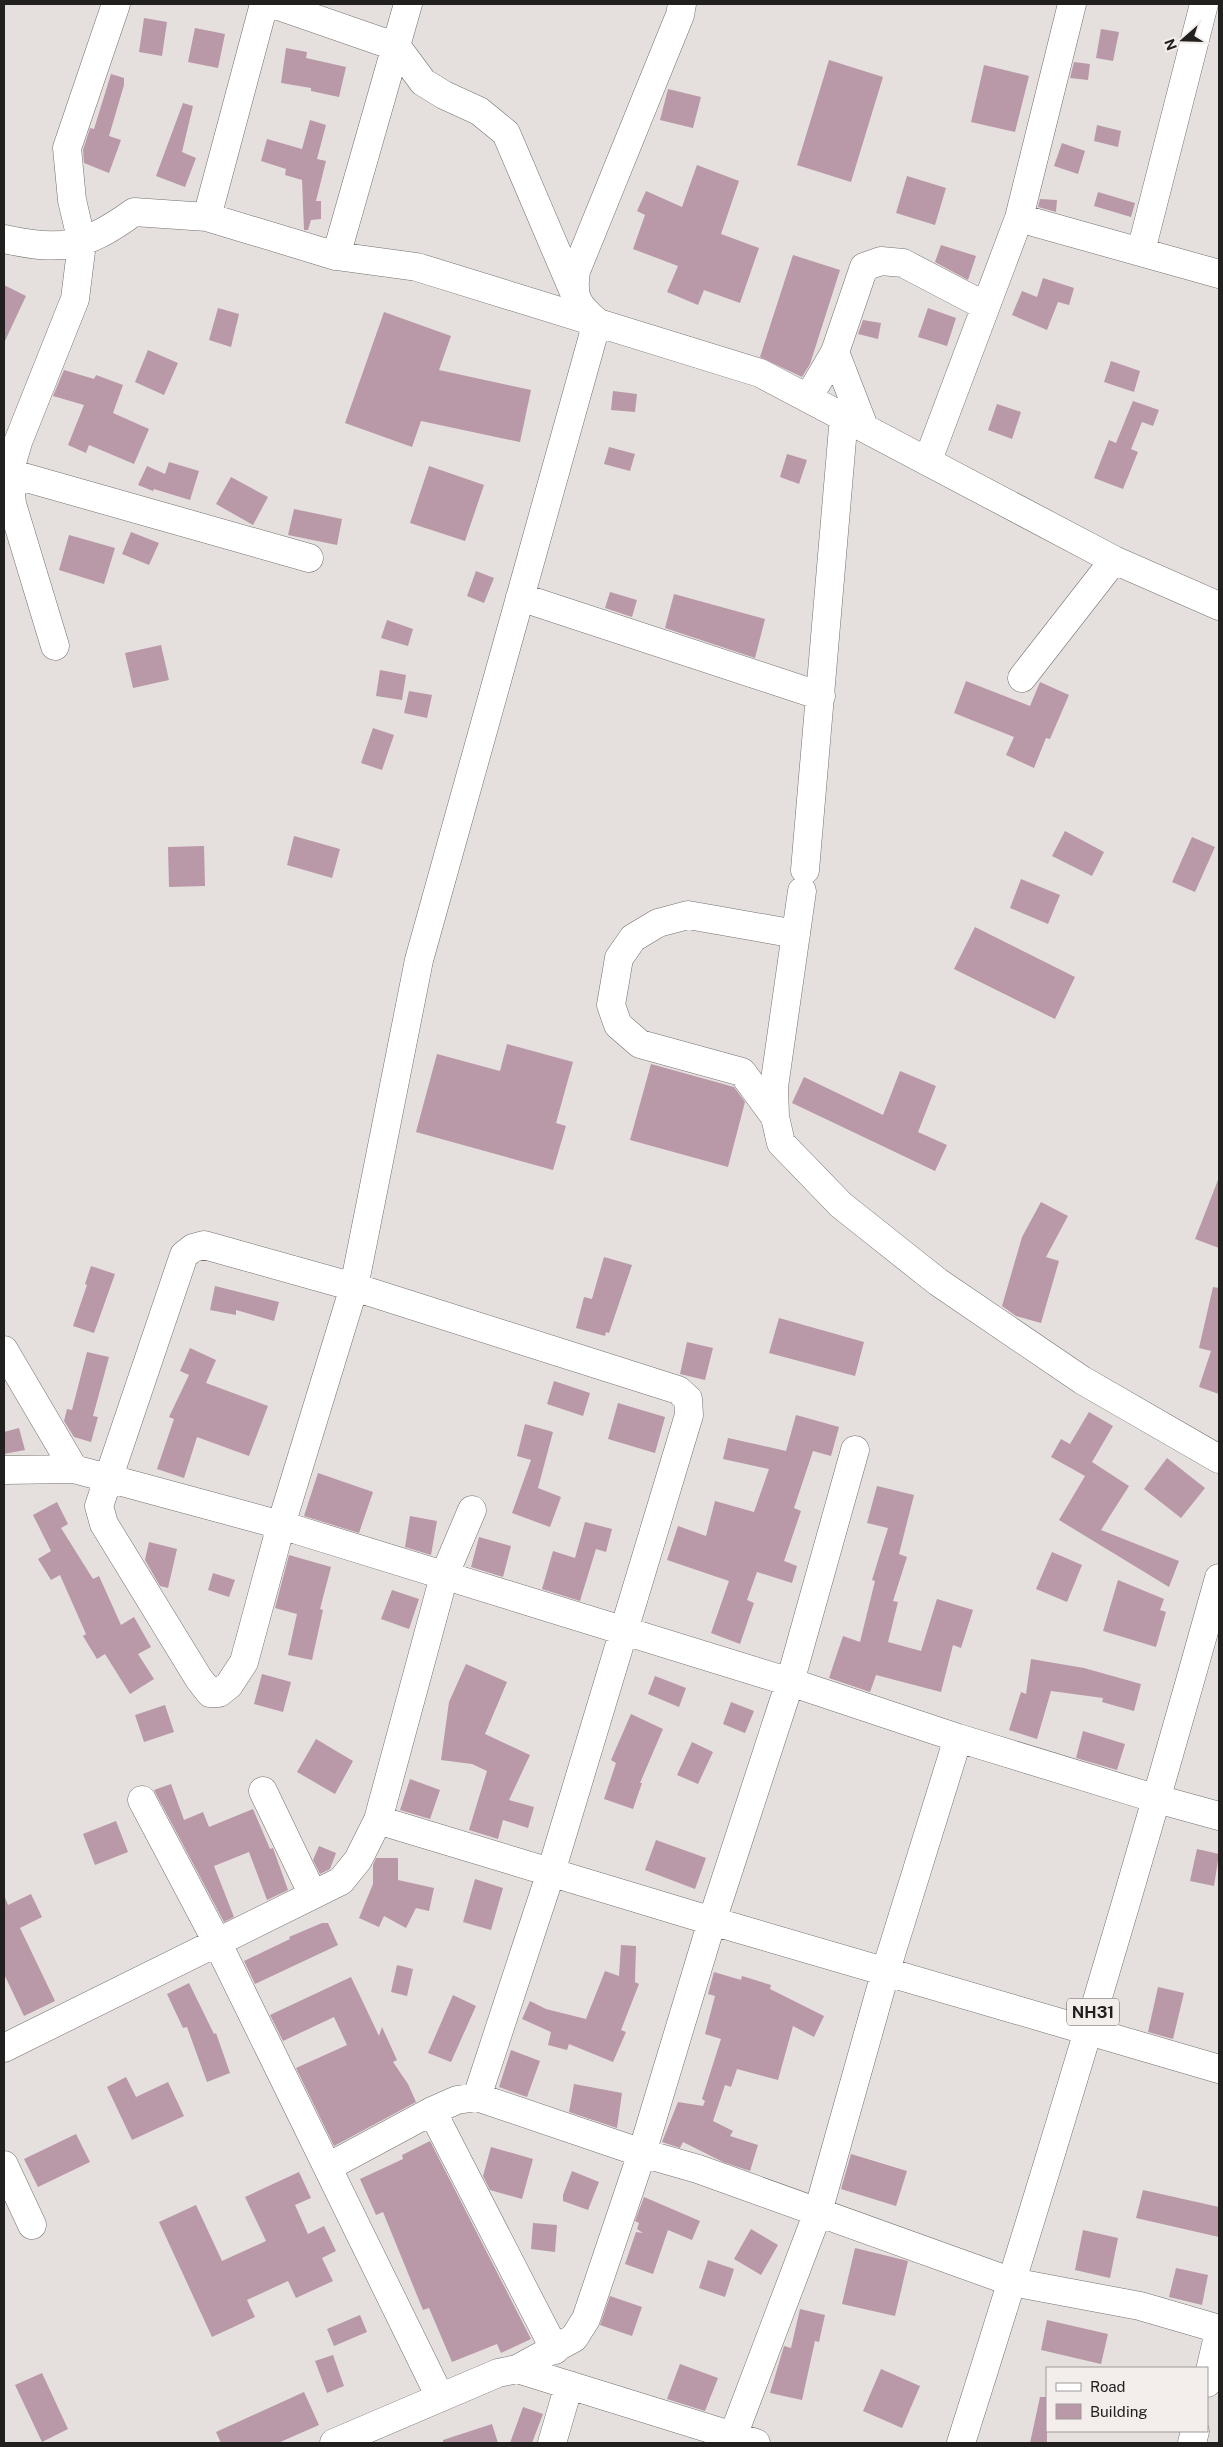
<svg xmlns="http://www.w3.org/2000/svg" width="1223" height="2447" font-family="'Public Sans',sans-serif">
<rect width="100%" height="100%" fill="#e5e0de"/>
<path fill="#b998a7" d="M144,18L167,22L162,56L139,52Z
M195,28L225,34L218,68L188,62Z
M1101,29L1119,32L1113,61L1096,58Z
M286,48L307,52L306,58L346,67L339,97L311,91V88L281,83Z
M829,60L883,77L851,182L797,165Z
M1074,62L1090,64L1088,80L1070,78Z
M984,65L1029,76L1015,132L971,122Z
M111,74L124,78V85L109,136L121,140L109,173L84,163L83,150L90,128L94,129Z
M668,89L701,97L693,128L660,120Z
M183,103L193,106L182,152L196,158L185,187L156,176Z
M310,120L326,125L317,159L326,161L316,201H321V219L311,220L308,230H304L302,180L285,175L286,169L261,161L267,139L302,149Z
M1097,125L1121,131L1118,147L1094,141Z
M1062,143L1085,151L1078,174L1054,166Z
M697,165L739,181L721,234L759,248L740,303L704,290L698,305L667,292L678,266L633,249L645,215L637,211L646,191L682,207Z
M907,176L946,188L935,225L896,213Z
M1098,192L1135,203L1131,217L1094,206Z
M1040,199L1057,200L1056,212L1038,207Z
M941,245L976,256L968,280L935,262Z
M793,255L840,270L810,364L802,377L760,357Z
M1043,278L1074,288L1069,305L1058,302L1047,330L1012,315L1022,291L1037,297Z
M4,285L26,296L4,343Z
M218,308L239,314L231,347L209,340Z
M928,308L956,318L947,346L918,337Z
M384,312L451,336L439,370L531,390L520,442L421,421L412,447L345,423Z
M863,320L881,323L878,339L858,334Z
M148,350L178,363L164,395L135,382Z
M1111,361L1140,371L1134,392L1104,382Z
M64,370L94,379L96,375L123,385L113,413L149,429L134,464L89,445L86,453L68,445L84,405L53,396Z
M613,391L637,394L635,412L611,410Z
M1133,401L1159,410L1153,426L1142,422L1131,449L1138,452L1123,489L1094,478L1109,440L1116,443Z
M997,404L1021,412L1012,439L988,430Z
M609,447L635,454L630,471L604,464Z
M787,454L807,460L799,484L780,477Z
M169,462L199,471L190,500L154,489L153,491L138,485L147,466L165,474Z
M429,466L484,485L465,541L410,523Z
M231,477L268,497L253,525L216,504Z
M294,509L342,519L337,545L288,535Z
M131,532L159,543L149,565L122,554Z
M69,535L115,548L104,584L59,570Z
M476,571L494,578L484,603L467,596Z
M610,592L637,600L632,617L605,608Z
M674,594L765,619L755,658L665,628Z
M387,620L413,629L408,646L381,638Z
M161,645L169,680L133,688L125,653Z
M380,670L406,675L402,700L376,696Z
M966,681L1030,706L1040,682L1069,695L1050,739L1046,738L1034,768L1006,755L1014,737L954,713Z
M409,691L432,695L427,718L404,713Z
M373,728L394,735L382,770L361,763Z
M1065,831L1104,852L1092,876L1052,856Z
M294,836L340,849L332,878L287,865Z
M1192,837L1215,847L1195,892L1172,882Z
M204,846L205,886L169,887L168,847Z
M1021,879L1060,895L1048,924L1010,908Z
M975,927L1075,977L1055,1019L954,969Z
M507,1044L573,1062L556,1123L566,1126L553,1170L416,1132L437,1054L500,1071Z
M651,1064L734,1087L745,1102L728,1167L630,1140Z
M900,1071L936,1086L918,1132L947,1145L935,1171L792,1103L804,1077L883,1115Z
M1218,1180H1219V1248L1195,1239Z
M1041,1202L1068,1216L1046,1257L1059,1261L1041,1323L1016,1316L1002,1306L1022,1237Z
M604,1257L632,1265L609,1333L606,1332L605,1336L576,1328L584,1297L592,1299Z
M91,1266L115,1274L94,1333L73,1326L87,1285L85,1284Z
M215,1286L279,1302L274,1321L236,1310V1315L210,1310Z
M1213,1287L1219,1288V1394L1199,1387L1211,1351L1199,1348Z
M779,1318L864,1342L855,1376L769,1353Z
M687,1342L713,1348L705,1380L680,1374Z
M190,1348L216,1360L206,1383L268,1406L249,1456L197,1437L184,1478L157,1469L174,1419L169,1417L189,1375L180,1371Z
M87,1352L109,1357L93,1416L98,1417L91,1442L74,1437L64,1421L67,1409L72,1410Z
M554,1381L590,1393L583,1416L547,1404Z
M618,1403L665,1417L655,1453L608,1439Z
M1089,1412L1113,1426L1092,1462L1129,1486L1101,1530L1179,1561L1169,1587L1059,1520L1085,1476L1051,1457L1061,1439L1070,1444Z
M796,1415L839,1427L831,1456L813,1451L794,1508L801,1511L784,1561L797,1566L792,1583L757,1572L747,1600L754,1603L740,1644L711,1633L729,1581L667,1560L678,1526L706,1536L715,1501L754,1512L769,1469L723,1459L728,1438L786,1451Z
M525,1424L553,1432L538,1488L561,1497L550,1527L512,1513L531,1460L517,1456Z
M19,1428L25,1450L4,1454V1432Z
M1167,1458L1205,1488L1181,1518L1144,1489Z
M318,1473L373,1492L359,1533L304,1516Z
M877,1486L914,1495L899,1554L907,1557L893,1601L898,1602L888,1642L921,1651L937,1599L973,1610L961,1648L953,1645L941,1692L876,1675L870,1692L829,1678L843,1636L860,1642L875,1581L872,1580L888,1528L867,1523Z
M57,1502L68,1524L61,1528L93,1579L99,1576L121,1625L134,1617L151,1647L138,1654L154,1679L130,1694L105,1654L97,1659L83,1636L86,1634L60,1575L51,1580L38,1559L51,1551L33,1515Z
M410,1516L437,1521L431,1555L405,1547Z
M585,1522L612,1529L606,1552L596,1549L580,1601L542,1589L553,1551L575,1558Z
M479,1537L511,1546L503,1577L471,1567Z
M149,1542L177,1549L168,1588L160,1586L145,1560Z
M1052,1552L1082,1565L1067,1602L1036,1589Z
M289,1555L331,1567L320,1609L323,1610L312,1660L288,1655L297,1614L275,1608Z
M213,1573L235,1580L229,1597L208,1590Z
M1118,1580L1164,1599L1160,1610L1166,1612L1156,1647L1103,1631Z
M392,1590L419,1599L409,1629L381,1619Z
M1031,1659L1084,1668L1141,1684L1134,1711L1102,1702L1103,1698L1051,1691L1037,1739L1009,1730L1021,1692L1026,1694Z
M466,1664L507,1682L485,1734L530,1755L509,1800L534,1807L528,1828L503,1820L498,1839L469,1830L487,1771L472,1764L441,1760L449,1702Z
M262,1674L291,1682L283,1712L254,1704Z
M655,1676L686,1688L679,1707L648,1694Z
M731,1702L754,1711L745,1733L723,1724Z
M165,1705L174,1732L144,1742L135,1715Z
M631,1714L663,1729L640,1783H642L633,1809L604,1799L616,1763L611,1760Z
M1083,1731L1125,1744L1117,1770L1076,1758Z
M316,1739L353,1761L335,1794L297,1772Z
M692,1742L713,1752L698,1784L677,1775Z
M410,1779L440,1790L430,1819L400,1810Z
M171,1784L184,1820L203,1812L209,1827L253,1809L270,1849L273,1848L288,1890L267,1900L249,1852L214,1866L234,1917L224,1922L154,1790Z
M116,1821L128,1852L95,1865L83,1834Z
M656,1840L706,1858L695,1889L645,1870Z
M319,1846L336,1853L330,1869L320,1874L313,1860Z
M1197,1849L1219,1854L1214,1886L1190,1881Z
M376,1858H398V1880L434,1888L429,1911L416,1908L406,1928L384,1916L379,1927L359,1918L373,1884V1865Z
M475,1879L503,1888L491,1930L463,1922Z
M31,1894L42,1917L20,1928L55,2001L24,2016L4,1974V1895L8,1905Z
M322,1923H328L338,1945L255,1984L244,1961L290,1939L289,1937Z
M621,1945L636,1946L635,1982L639,1984L621,2030L626,2032L613,2062L569,2044L567,2050L548,2045L551,2032L522,2019L530,2001L546,2009L586,2019L605,1971L619,1976Z
M397,1965L413,1969L407,1996L391,1992Z
M714,1972L741,1980L742,1976L771,1985L770,1989L824,2016L814,2037L793,2026L778,2080L737,2069L731,2087L725,2085L713,2121L733,2131L730,2136L758,2145L750,2171L723,2162L683,2142L680,2148L662,2142L678,2102L703,2106L705,2101L702,2099L721,2039L705,2034L715,1996L708,1994Z
M351,1977L379,2036L382,2027L397,2060L393,2062L408,2084L416,2102L334,2146L296,2068L347,2045L334,2017L283,2041L270,2015Z
M189,1983L214,2034L216,2033L230,2073L207,2082L187,2027L183,2028L167,1994Z
M1158,1987L1184,1993L1173,2039L1148,2032Z
M453,1995L476,2006L451,2062L428,2053Z
M511,2050L540,2061L527,2097L499,2087Z
M126,2077L136,2097L168,2082L184,2116L132,2140L107,2087Z
M574,2084L622,2093L617,2128L569,2112Z
M76,2134L90,2162L38,2187L24,2159Z
M430,2141L531,2339L501,2353L497,2344L452,2362L429,2308L423,2310L383,2212L376,2215L360,2179L403,2159L402,2155Z
M491,2147L533,2159L522,2199L490,2190L483,2176Z
M851,2154L907,2171L896,2206L841,2189Z
M572,2171L599,2182L588,2210L563,2201V2195Z
M299,2172L311,2198L295,2205L308,2234L324,2226L336,2251L322,2258L333,2281L296,2298L288,2281L247,2300L255,2317L212,2337L159,2222L196,2205L222,2261L266,2241L245,2197Z
M1143,2190L1219,2207V2237L1136,2218Z
M644,2197L700,2221L692,2240L668,2230L653,2274L625,2264L636,2232L643,2233L637,2229L639,2223L635,2221Z
M533,2223L557,2225L555,2252L531,2249Z
M751,2229L778,2245L761,2275L734,2259Z
M1083,2230L1118,2238L1110,2278L1075,2270Z
M855,2248L908,2261L895,2316L842,2304Z
M708,2260L734,2269L725,2297L699,2288Z
M1176,2268L1208,2275L1202,2305L1169,2297Z
M610,2296L642,2307L632,2336L600,2325Z
M800,2309L825,2315L819,2342L815,2341L802,2400L770,2393L784,2346L791,2348Z
M360,2315L367,2332L334,2346L327,2329Z
M1047,2320L1108,2334L1101,2364L1041,2350Z
M333,2355L344,2386L327,2393L315,2361Z
M680,2364L718,2378L705,2411L667,2399Z
M881,2369L920,2386L902,2428L863,2411Z
M42,2373L68,2429L42,2442L15,2385Z
M304,2392L319,2425L278,2443H221L216,2432Z
M1040,2397H1047V2443H1030Z
M523,2407L543,2414L532,2443H510Z
M492,2424L498,2443H443V2440Z"/>
<g fill="none" stroke-linecap="round" stroke-linejoin="round">
<g stroke="#74706e" stroke-width="29">
<path id="minor" d="M273,4L397,47L423,82L444,95L479,111L506,133L573,290
M682,4L680,15L576,271C572,298 577,305 597,322L419,960L354,1287L281,1525L244,1662L229,1685L219,1693H210L199,1679L104,1524L99,1506L184,1255L193,1248L204,1245L354,1287L678,1390L688,1399L689,1415L551,1872L477,2097L642,2153L698,2169L1012,2282L1140,2306L1219,2329
M207,217L264,4
M1019,218L1219,274
M4,239C62,252 86,247 134,212L207,217L336,256L417,267L760,373L1114,560L1219,606
M1141,251L1204,4
M336,256L408,4
M835,352L864,427
M808,398L835,352L864,267L881,261L903,263L985,306
M928,460L1019,218L1072,4
M9,473L309,558
M520,597L821,696
M55,646L12,504L9,473L18,442L75,299L82,243L72,200L67,148L116,4
M1022,678L1114,560
M805,870L844,416
M802,891L774,1087L775,1117L781,1143L841,1205L938,1282L1082,1380L1219,1459
M775,1117L742,1072L640,1044L618,1025L611,1005L619,958L633,938L658,923L688,915L796,934
M4,1350L74,1469
M4,1470L74,1469L281,1525L790,1682L958,1738L1157,1799L1219,1816
M263,1791L313,1895
M142,1800L217,1942L440,2397
M378,1820L712,1921L1219,2069
M4,2048L341,1881L358,1860L378,1820L444,1576L472,1510
M432,2111L555,2350
M4,2165L32,2225
M328,2167L432,2111L457,2100L477,2097
M517,2369L574,2338L586,2319L642,2153L712,1921L790,1682L855,1450
M1207,2383L1219,2332
M733,2436L818,2212L886,1970L958,1738
M334,2443L498,2373L517,2369L756,2443
M552,2443L569,2385
M1192,2443L1195,2431"/>
</g>
<g stroke="#74706e" stroke-width="29">
<path id="highway" d="M961,2443C1052,2156 1138,1868 1219,1578"/>
</g>
<use href="#minor" stroke="#fff" stroke-width="28"/>
<use href="#highway" stroke="#fff" stroke-width="28"/>
</g>
<g text-anchor="middle" dominant-baseline="central" stroke-width="4.5" stroke-linejoin="round" paint-order="stroke">
<rect fill="#f3edeb" stroke="#615e5c" stroke-width="1" x="1067" y="1998.5" width="52" height="27" rx="4"/>
<g font-size="16" font-weight="bold" fill="#22201f">
<text x="1093" y="2012">NH31</text>
</g>
</g>
<rect width="1223" height="2447" fill="none" stroke="#22201f" stroke-width="10"/>
<rect x="1046" y="2367" width="162" height="65" fill="#f3edeb" stroke="#9f9b99"/>
<rect x="1056" y="2383" width="25" height="8" fill="#ffffff" stroke="#9f9b99"/>
<text x="1090" y="2392" font-size="15" fill="#22201f">Road</text>
<rect x="1056" y="2404" width="25" height="15" fill="#b998a7" stroke="#9f9b99"/>
<text x="1090" y="2417" font-size="15" fill="#22201f">Building</text>
<g transform="translate(1183 40) rotate(250)" stroke="#f3edeb" stroke-width="4" paint-order="stroke">
<path d="M0-4L9 19L0 12L-9 19Z" fill="#22201f"/>
<text y="-8" font-size="14" font-weight="bold" text-anchor="middle" fill="#22201f">N</text>
</g>
</svg>
